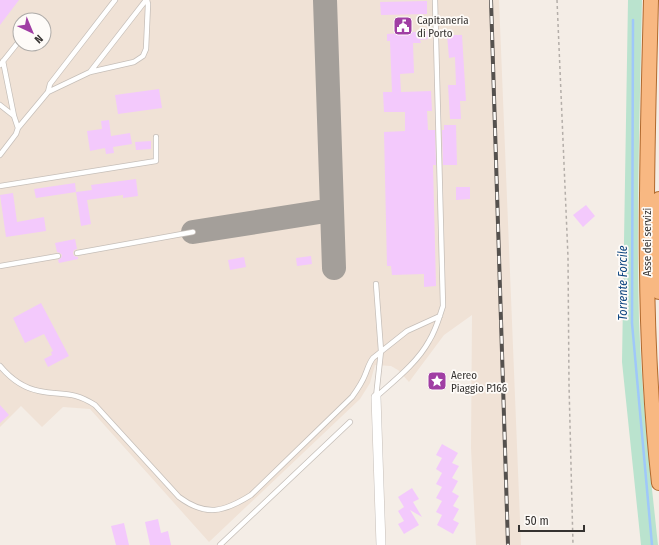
<svg xmlns="http://www.w3.org/2000/svg" width="659" height="545" font-family="'Fira Sans Condensed',sans-serif">
<rect width="100%" height="100%" fill="#f4ede6"/>
<path fill="#f0e2d6" fill-rule="evenodd" d="M0,0H499L521,545H476L471,448L472,315L444,335L409,382L398,370L391,366L375,365L370,383L360,399L209,542L90,409L63,407L42,427L21,406L0,427ZM20,20H44V44H20Z"/>
<path fill="#bae3ce" d="M628,0H642C640,107 636,214 639,321C642,396 650,471 658,545H641L622,362Z"/>
<g fill="none" stroke-linecap="round" stroke-linejoin="round">
<path stroke="#9fc8fa" stroke-width="2.5" d="M633,20L632,323L652,545"/>
<path stroke="#a49f9a" stroke-width="24" d="M325,0L334,268
M193,232L332,210"/>
</g>
<path fill="#f3c9fc" d="M0,0H19L0,25Z
M427,1V14L381,15L380,2Z
M428,31V39L420,40L421,43H413L414,73L400,74L401,92L431,91L432,111H427L428,130H435L436,165H433L436,286L424,287V274L392,275L391,266H387L384,132L405,131V112H384L383,92H392L390,41H387V34Z
M447,35H462L466,101H460L461,119H450L448,85H456L455,57L449,58Z
M159,89L162,108L118,114L115,95Z
M109,120L111,136L130,133L132,144L113,147L114,153L106,154L105,148L90,151L87,131L102,129L101,121Z
M444,125H456L457,165H443L442,130H444Z
M151,141V149L136,150L135,142Z
M136,179L138,196L123,198V195L87,200L91,224L81,226L76,192L92,190L91,185Z
M75,183L76,192L36,198L34,189Z
M456,187H470V199L456,200Z
M13,193L17,222L44,217L46,231L6,237L0,195Z
M586,205L595,216L583,227L573,215Z
M75,239L77,249L74,250L73,253L74,256L78,257V259L59,263L58,260L61,258L62,255L60,253L57,252L55,243Z
M311,256L312,264L297,266L296,258Z
M244,257L246,267L230,270L228,260Z
M41,303L69,356L48,367L44,359L52,355L51,352L53,351L44,334L25,343L13,318Z
M0,405L9,415L0,423Z
M442,444L458,453L452,463L459,466L452,478L458,481L452,492L459,496L453,506L459,509L453,520L459,523L453,534L437,525L442,515L436,512L442,501L436,498L442,487L436,484L442,473L436,469L442,458L436,455Z
M412,488L419,499L413,502L422,517L410,510L419,525L404,534L398,524L404,521L398,511L404,507L398,497Z
M158,519L161,533L168,531L171,545H150L145,522Z
M124,523L129,545H116L111,526Z"/>
<g fill="none" stroke-linecap="round" stroke-linejoin="round">
<g stroke="#c6bfb9" stroke-width="6">
<path id="lane" d="M0,65L20,40
M90,72L146,0
M48,92L90,72L134,62L143,56L146,49L148,4L147,0
M0,105L14,116
M18,128L48,92L50,84L115,0
M0,155L16,134L18,128L14,116L3,61
M0,186L156,161V137
M77,253L193,232
M0,266L58,256
M376,284L381,351L376,397
M0,366C10,378 23,388 39,391C62,396 72,390 95,405L179,497C206,517 224,512 251,495L352,397C357,390 362,383 365,375C368,368 369,363 373,358L407,331L440,316
M376,397C395,380 417,363 429,341C436,330 439,318 443,306L435,0
M220,545L350,422"/>
</g>
<g stroke="#c6bfb9" stroke-width="10">
<path id="street" d="M376,397L381,545"/>
</g>
<g stroke="#b16a2f" stroke-width="16">
<path id="primary" d="M651,0C647,161 641,322 659,483
M659,199V292"/>
</g>
<path stroke="#b4aea9" stroke-width="1.5" stroke-dasharray="3 3" stroke-linecap="butt" d="M557,0L568,257L569,385L573,545"/>
<use href="#lane" stroke="#fff" stroke-width="4.5"/>
<use href="#street" stroke="#fff" stroke-width="9"/>
<use href="#primary" stroke="#f8b882" stroke-width="14"/>
<g stroke="#55514e" stroke-width="4">
<path id="rail" d="M491,0L508,545"/>
</g>
<use href="#rail" stroke="#fefbf8" stroke-width="2.5" stroke-dasharray="8" stroke-linecap="butt"/>
</g>
<defs>
<g id="civic-square" transform="scale(1)"><rect x="-9" y="-9" width="18" height="18" rx="4" fill="#a03ea4" stroke="#fefbf8"/><path d="M-.6-6.5H3V-4.5H.6V-3L4-1V1h2V6H-6V1h2V-1L-.6-3ZM-1.2 2.5V6h2.4V2.5Z" fill="#fff"/></g>
<g id="sight-square" transform="scale(1)"><rect x="-9" y="-9" width="18" height="18" rx="4" fill="#a03ea4" stroke="#fefbf8"/><path d="M0-6L1.8-2.2L6-1.7L2.9 1.2L3.7 5.4L0 3.3L-3.7 5.4L-2.9 1.2L-6-1.7L-1.8-2.2Z" fill="#fff"/></g>
</defs>
<g fill-rule="evenodd">
<use href="#civic-square" x="403" y="26"/>
<use href="#sight-square" x="437" y="381"/>
</g>
<g text-anchor="middle" dominant-baseline="central" stroke-width="3.5" stroke-linejoin="round" paint-order="stroke">
<g font-size="11" fill="#353230" stroke="#fefbf8" text-anchor="start">
<text x="417" y="20">Capitaneria<tspan x="417" dy="13">di Porto</tspan></text>
<text x="451" y="375">Aereo<tspan x="451" dy="13">Piaggio P.166</tspan></text>
</g>
<g font-size="11" fill="#353230" stroke="#fefbf8">
<text transform="translate(647 242) rotate(-90)">Asse dei servizi</text>
</g>
<g font-size="12" font-style="italic" fill="#0f4781" stroke="#fefbf8">
<text transform="translate(623 283) rotate(-90)">Torrente Forcile</text>
</g>
</g>
<g transform="translate(32 32) rotate(136)"><circle r="19" fill="#fefbf8" stroke="#aeaba8"/>
<path d="M0-3L7 15L0 10L-7 15Z" fill="#a03ea4"/>
<text y="-6" font-size="11" font-weight="bold" text-anchor="middle" fill="#353230">N</text>
</g>
<path d="M519 525v6h65v-6" fill="none" stroke="#353230" stroke-width="2"/>
<text x="525" y="525" font-size="12" fill="#353230" stroke="#fefbf8" stroke-width="3" paint-order="stroke">50 m</text>
</svg>
